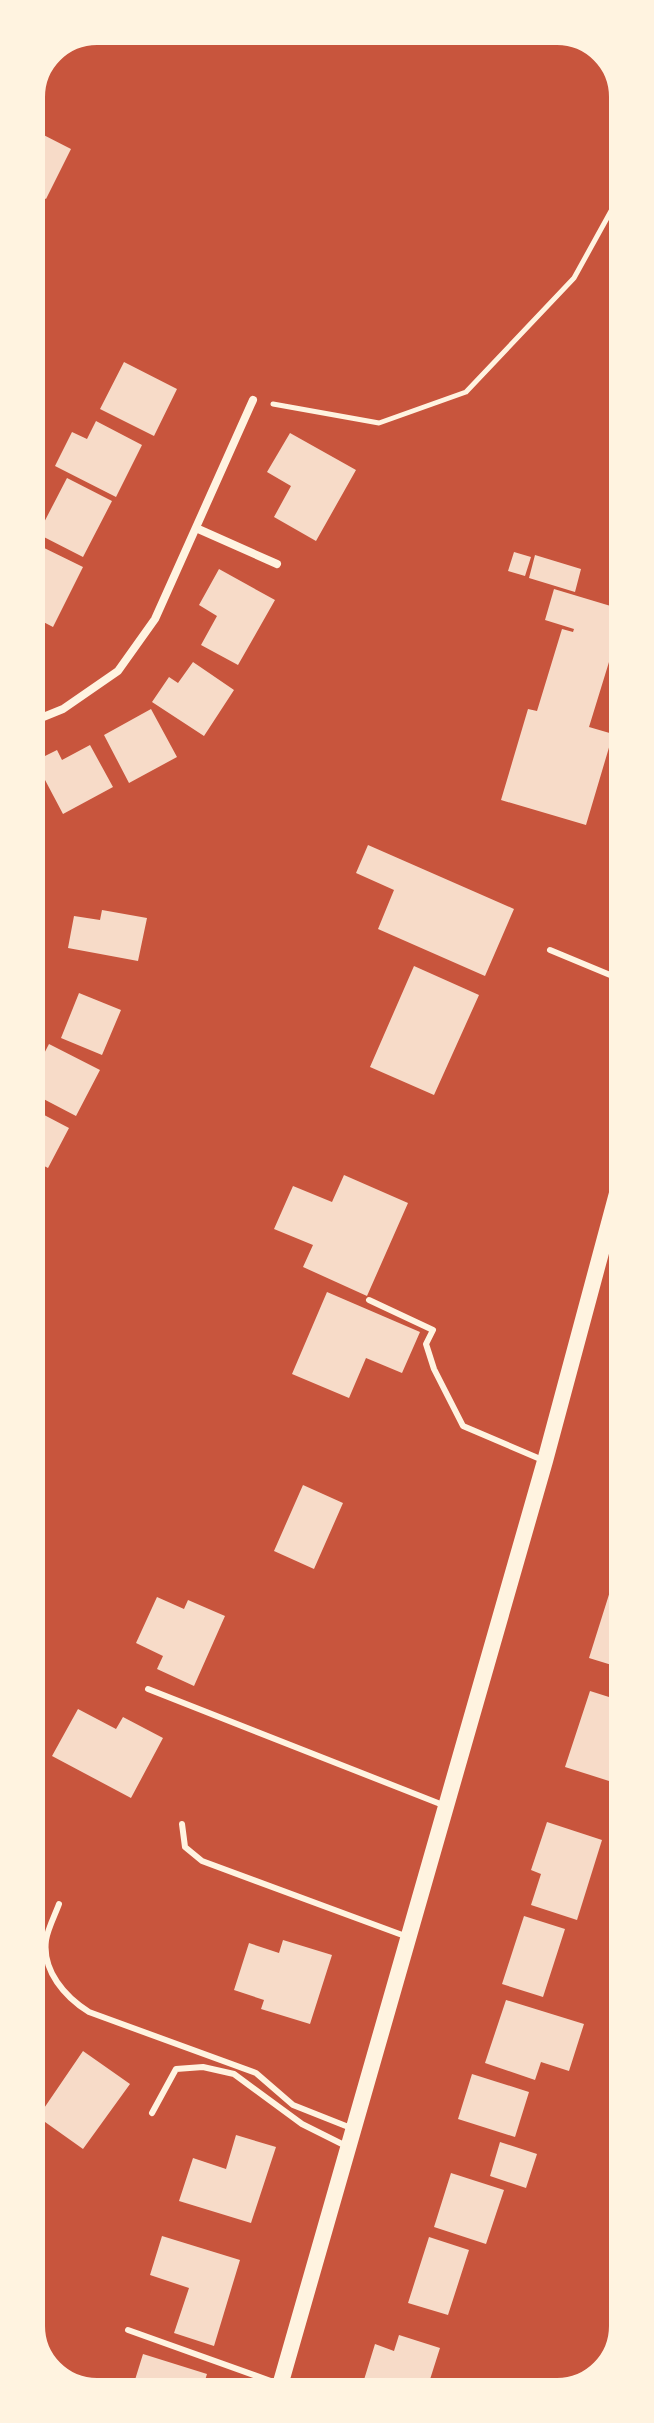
<svg xmlns="http://www.w3.org/2000/svg" width="654" height="2423" font-family="'IBM Plex Sans',sans-serif">
<rect width="100%" height="100%" fill="#c8553d"/>
<path fill="#f7dbc8" d="M26,126L71,149L46,199L26,189Z
M124,362L177,389L154,436L100,409Z
M96,421L142,445L116,497L55,466L72,432L87,439Z
M290,433L356,470L316,541L274,517L291,486L267,472Z
M67,478L112,501L83,557L38,534Z
M34,543L83,567L53,627L26,613V559Z
M514,552L531,557L525,576L508,571Z
M535,555L581,569L575,592L529,578Z
M219,569L275,600L238,665L201,645L217,616L199,605Z
M554,589L624,610L614,646L626,650L621,666L609,662L589,727L613,734L586,825L501,800L528,709L537,711L562,629L573,632L574,629L545,620Z
M193,662L234,690L204,736L152,702L169,677L178,683Z
M151,709L177,757L129,783L104,735Z
M90,745L113,787L63,814L35,761L57,750L62,760Z
M368,845L514,909L485,976L378,929L394,890L356,873Z
M102,910L147,918L138,961L68,948L74,916L100,920Z
M414,966L479,995L434,1095L370,1067Z
M79,993L121,1010L102,1055L61,1038Z
M49,1044L100,1070L76,1116L32,1093L42,1075L35,1071Z
M27,1106L69,1128L48,1168L27,1157Z
M344,1175L408,1203L367,1296L303,1267L313,1245L274,1229L293,1186L332,1202Z
M27,1182L39,1188L27,1212Z
M327,1292L420,1332L402,1373L366,1358L349,1398L292,1374Z
M303,1485L343,1503L314,1569L274,1551Z
M612,1585L628,1590V1670L589,1658Z
M157,1597L184,1609L188,1600L225,1616L194,1686L157,1669L163,1656L136,1643Z
M590,1691L628,1703V1787L565,1767Z
M78,1709L116,1729L123,1717L163,1738L131,1798L52,1756Z
M547,1822L602,1840L577,1920L531,1905L541,1874L531,1870Z
M524,1916L565,1929L543,1997L502,1984Z
M283,1940L332,1955L310,2024L261,2009L264,2000L234,1990L249,1943L279,1953Z
M506,2000L584,2024L569,2071L541,2062L535,2080L485,2063Z
M83,2051L130,2084L83,2149L38,2117Z
M472,2074L529,2092L515,2137L458,2119Z
M236,2135L276,2147L251,2223L179,2201L193,2158L226,2169Z
M500,2142L537,2154L526,2188L490,2176Z
M451,2173L504,2190L486,2244L434,2227Z
M162,2236L240,2260L214,2346L174,2333L189,2288L150,2275Z
M429,2237L469,2250L448,2315L408,2303Z
M399,2335L440,2348L426,2392L408,2386L405,2396H359L375,2344L394,2351Z
M143,2354L207,2374L200,2396H130Z
M455,2385L468,2396H447Z"/>
<g fill="none" stroke-linecap="round" stroke-linejoin="round">
<path stroke="#fff3e0" stroke-width="5" d="M273,404L379,423L466,392L574,278L627,182"/>
<path stroke="#fff3e0" stroke-width="6" d="M550,950L627,982
M369,1300L433,1330L426,1344L434,1369L463,1426L545,1461
M148,1689L443,1805
M182,1824L185,1847L202,1861L405,1936
M59,1904C55,1915 48,1928 46,1940C42,1971 65,1997 89,2012L256,2073L293,2105L351,2128
M152,2113L176,2069L203,2067L234,2074L302,2124L348,2147
M128,2330L279,2384"/>
<path stroke="#fff3e0" stroke-width="8" d="M196,528L277,564
M26,724L63,709L118,671L155,619L253,400"/>
<path stroke="#fff3e0" stroke-width="16" d="M277,2396L545,1461L627,1156"/>
</g>
<path d="M0 0H654V2423H0ZM97 40H557A57 57 0 0 1 614 97V2326A57 57 0 0 1 557 2383H97A57 57 0 0 1 40 2326V97A57 57 0 0 1 97 40Z" fill="#fff3e0" fill-rule="evenodd"/>
<path fill="none" stroke="#fff3e0" stroke-width="10" d="M97 40H557A57 57 0 0 1 614 97V2326A57 57 0 0 1 557 2383H97A57 57 0 0 1 40 2326V97A57 57 0 0 1 97 40Z"/>
</svg>
